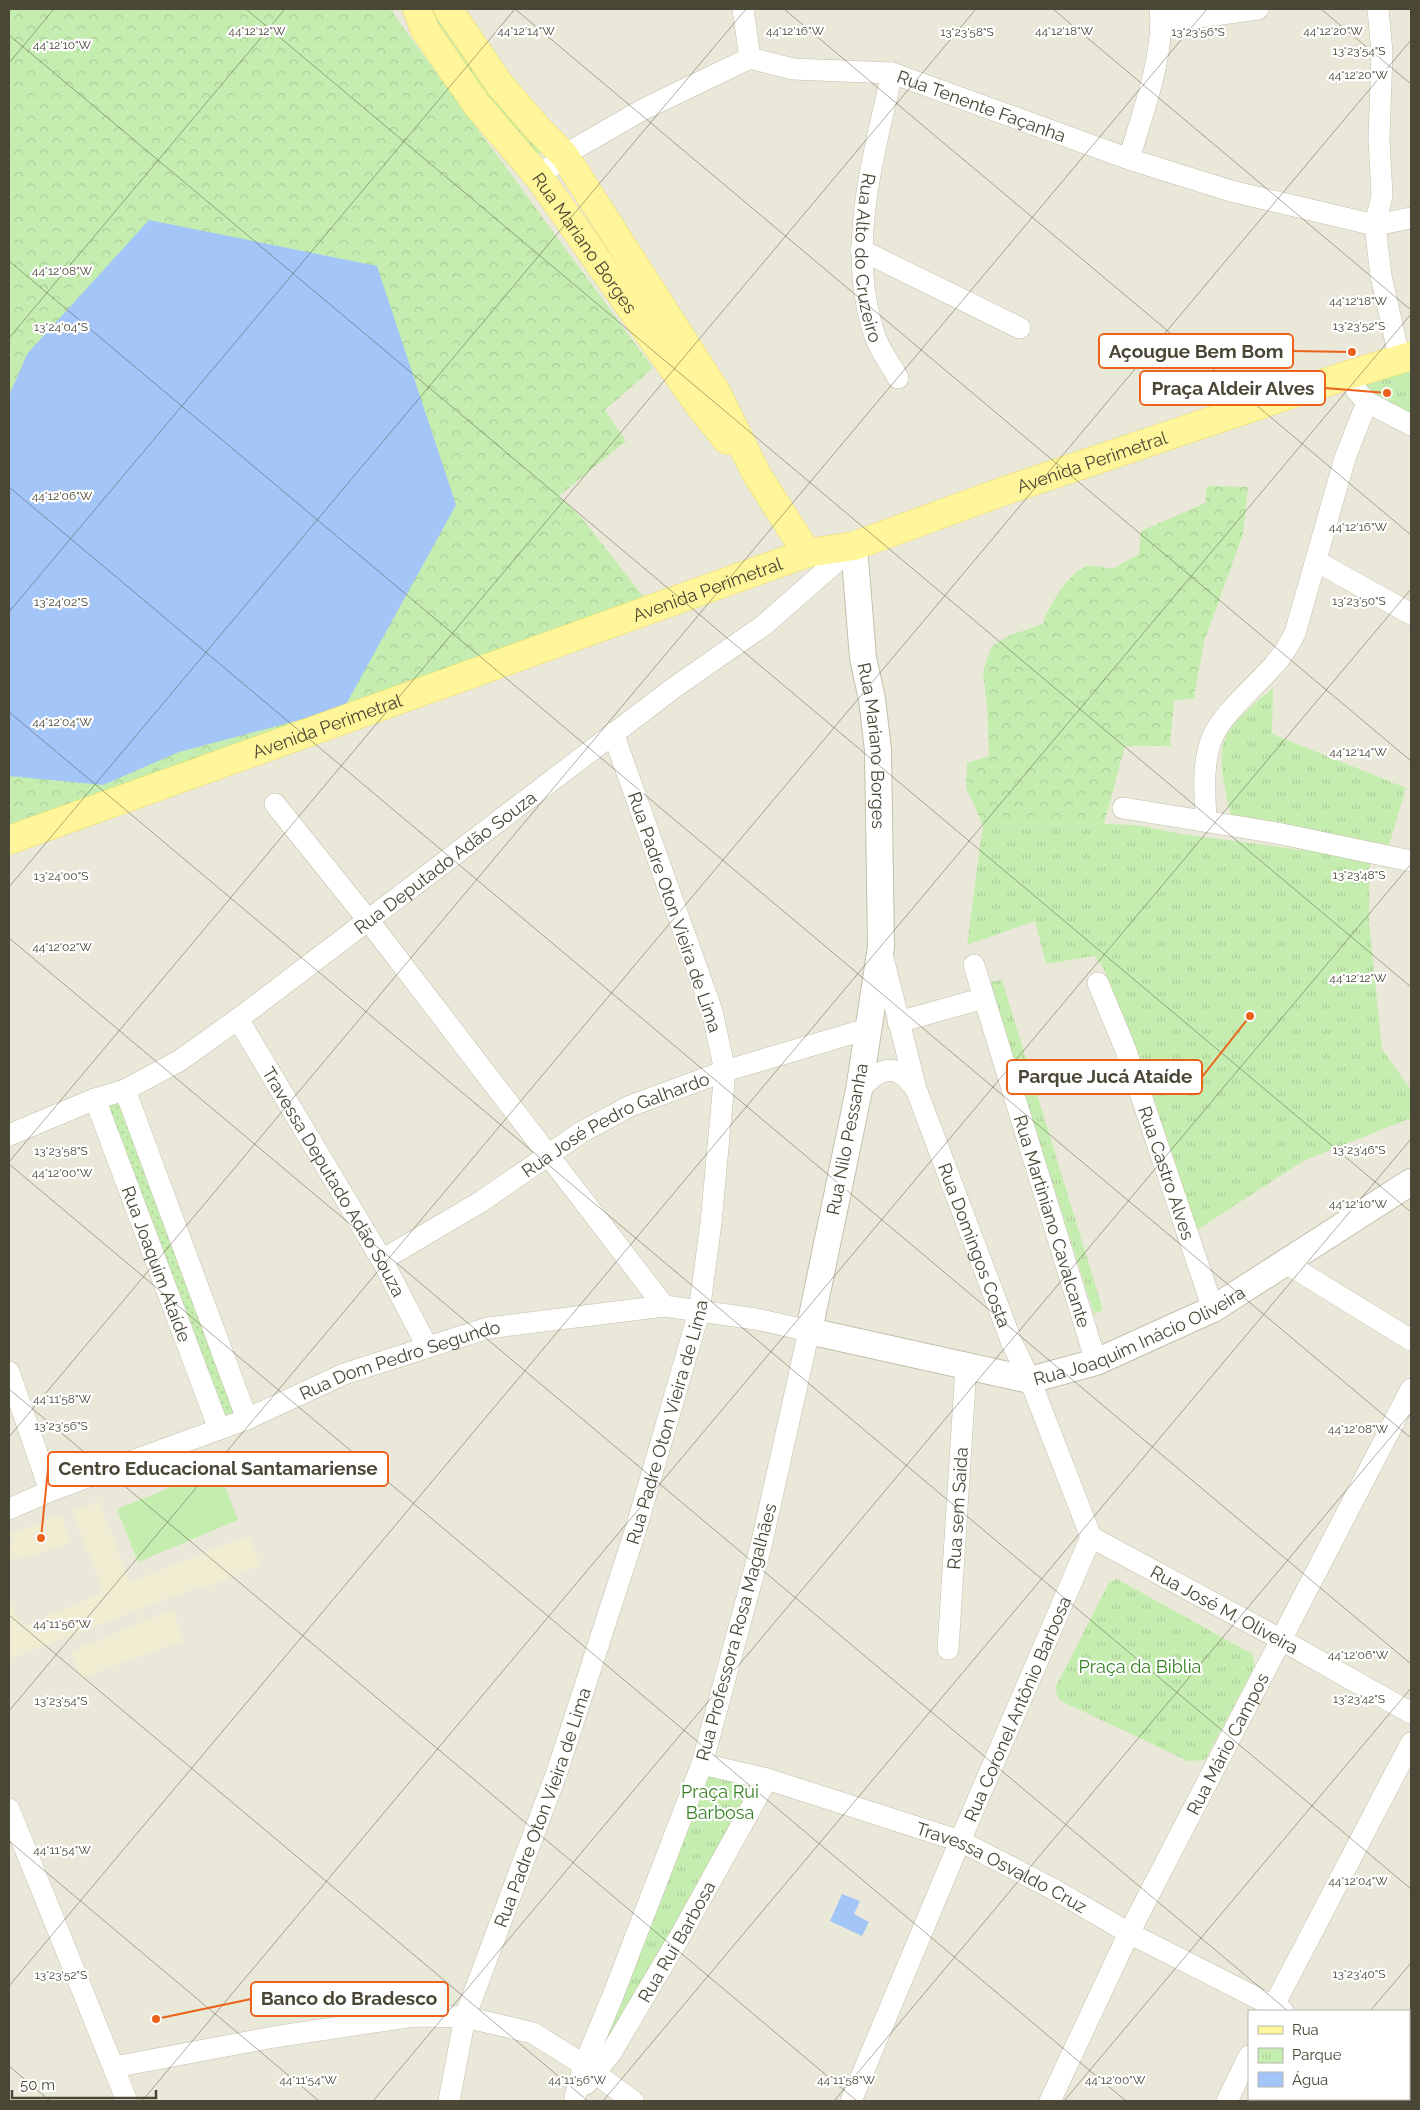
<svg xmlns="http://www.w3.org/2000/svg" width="1420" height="2110" font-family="Raleway,sans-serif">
<defs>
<pattern id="forest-crowns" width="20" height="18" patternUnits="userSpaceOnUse" patternTransform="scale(1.25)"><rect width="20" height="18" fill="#c6edb0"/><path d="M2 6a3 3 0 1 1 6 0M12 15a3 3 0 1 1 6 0" fill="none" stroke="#accd98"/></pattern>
<pattern id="park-tufts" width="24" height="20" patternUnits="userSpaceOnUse" patternTransform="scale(1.25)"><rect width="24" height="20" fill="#c6edb0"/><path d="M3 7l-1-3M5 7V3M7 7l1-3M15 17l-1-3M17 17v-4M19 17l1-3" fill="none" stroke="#accd98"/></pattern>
<pattern id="garden-dots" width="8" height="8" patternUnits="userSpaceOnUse" patternTransform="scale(1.25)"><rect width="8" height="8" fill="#c6edb0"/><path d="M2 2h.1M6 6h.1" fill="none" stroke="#accd98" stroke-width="1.8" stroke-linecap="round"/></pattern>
</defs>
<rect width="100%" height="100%" fill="#f6f5ea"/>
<path fill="#eae8d8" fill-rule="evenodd" d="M307,9H1411V2101H9V767ZM1249,2011H1409V2099H1249Z"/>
<path fill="#f0edd3" d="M99,1501L130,1582L250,1535L260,1565L200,1590L198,1587L9,1659V1598L21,1628L104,1592L72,1512Z
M61,1514L71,1542L21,1559L20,1556L9,1560V1543H14L11,1534Z
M173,1609L184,1640L81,1678L71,1652Z"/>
<path fill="#c6edb0" d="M218,1468L238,1520L138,1562L117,1509Z"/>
<path fill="url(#forest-crowns)" d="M9,9H393L394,15L653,368L605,410L626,441L559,496L581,517L646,600L9,825Z
M1207,486L1248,487L1243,534L1204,642L1194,698L1174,701L1170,746H1125L1104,824L983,825L966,788L967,763L989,756L987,706L983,672L991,647L1008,636L1043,624C1047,608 1067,577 1081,569C1089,563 1103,567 1112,569L1139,554L1141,531L1205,503Z"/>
<path fill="url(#park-tufts)" d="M426,9H446L547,148L534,158L464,73Z
M1411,366V411L1409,412L1353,383Z
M1273,688L1272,734L1406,788L1389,845L1232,819C1227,796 1216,761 1225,739C1232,721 1259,700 1273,688Z
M1104,824L1137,825L1181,834L1370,859L1369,922L1382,1049L1411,1090V1118L1303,1161L1194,1232L1104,969L1094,956L1046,964L1035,921L967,945L983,825Z
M1002,980L1103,1310L1094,1314L989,982Z
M1117,1579L1252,1654L1255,1666L1205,1760L1188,1761L1059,1700L1055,1688L1109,1583Z
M702,1764L767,1779L595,2073V2039Z"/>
<path fill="url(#garden-dots)" d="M125,1090L247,1419L219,1429L95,1099Z"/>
<path fill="#a3c5f7" d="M149,220L377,266L456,505L344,708L179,752L103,785L9,776V396L27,354Z
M842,1894L860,1901L854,1914L869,1922L862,1936L830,1921Z"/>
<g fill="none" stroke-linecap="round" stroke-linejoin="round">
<g stroke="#c3bfab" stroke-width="22">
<g id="minor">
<path d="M743,9L750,58"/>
<path d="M1378,9L1382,52L1379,138L1382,196L1375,225L1381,276L1400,360"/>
<path d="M1162,22L1258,9"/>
<path id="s1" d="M892,73C873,160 845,252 876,339C881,352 891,365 898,378"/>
<path d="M1129,159C1142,115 1165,54 1160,9"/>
<path id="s2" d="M539,177L564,155L642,110L750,58L793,69L892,73L1129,159L1231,191L1375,225L1411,218"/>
<path d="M861,250L1020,328"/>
<path d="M1367,402L1411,425"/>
<path d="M1316,561L1411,614"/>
<path d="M275,804L368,920L664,1306"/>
<path d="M1123,808L1277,833L1411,861"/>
<path d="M1206,821C1205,795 1202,766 1211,741C1220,715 1256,686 1274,665C1283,655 1289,645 1295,633L1345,458L1367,402L1357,391L1348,375"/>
<path id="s3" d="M882,954L916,1089L1012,1343L1030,1380L1091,1537"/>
<path id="s4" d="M974,965L1096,1362"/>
<path id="s5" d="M1098,983L1125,1048L1213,1309"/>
<path id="s6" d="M238,1019L382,1260L427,1346"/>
<path d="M898,1022L984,998"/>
<path d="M125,1090L247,1419"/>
<path d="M859,1090C869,1080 884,1064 900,1073C906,1076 912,1085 916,1089"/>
<path id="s7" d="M95,1099L219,1429"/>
<path id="s8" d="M9,1135L95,1099L125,1090L179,1061L238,1019L675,687L764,625L854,546"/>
<path id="s9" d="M382,1260L482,1201L580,1133L630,1106L725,1071L867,1029"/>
<path d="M1286,1263L1411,1340"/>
<path d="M9,1372L50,1491"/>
<path id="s10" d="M9,1509L50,1491L247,1419L344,1374L488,1328L664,1306L756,1319L809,1331L761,1546L702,1764L612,1998L584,2065L575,2097"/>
<path id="s11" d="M1091,1537L1280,1639L1411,1713"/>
<path id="s12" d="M948,1649L966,1367"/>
<path id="s13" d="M702,1764L767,1779L960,1841L1055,1890L1129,1933L1283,2011"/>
<path d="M9,1809L127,2101"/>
<path d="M1271,2011L1411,1743"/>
<path d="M114,2067L274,2037L414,2016L465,2017L533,2033L584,2065L633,2101"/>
<path d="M1409,2078L1411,2080"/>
<path id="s14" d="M586,2084L611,2053L683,1931L767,1779"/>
<path id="s15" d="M449,2101L465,2017L557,1772L635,1532L699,1312L711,1223L725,1071L712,1011L613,733"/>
<path id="s16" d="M851,2101L960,1841L1091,1537"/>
<path id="s17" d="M1050,2101L1129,1933L1411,1389"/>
<path d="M1227,2101L1249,2056"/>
<path d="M1321,2101L1322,2099"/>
</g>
</g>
<g stroke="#c3bfab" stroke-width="28">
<g id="tertiary">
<path id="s18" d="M854,546L863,658L872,699L878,750L881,947L859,1090L809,1331L1030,1380L1096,1362L1213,1309L1411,1182"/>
</g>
</g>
<g stroke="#eedd60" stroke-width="29">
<g id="primary">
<path id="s19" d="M417,9L425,30L477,105L539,177L699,405L727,440"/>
<path d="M448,9L500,85L538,129L564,155L716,392L757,475L807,553"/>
<path id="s20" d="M9,840L807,553L854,546L1004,491L1348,375L1411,356"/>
</g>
</g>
<use href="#minor" stroke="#fff" stroke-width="21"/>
<use href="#tertiary" stroke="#fff" stroke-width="26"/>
<use href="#primary" stroke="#fff59a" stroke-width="28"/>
</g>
<path fill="none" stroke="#4b4737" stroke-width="1" stroke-opacity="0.45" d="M246,9L1411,987M515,9L1411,761M784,9L1411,535M1053,9L1411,310M1321,9L1411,84M9,35L1411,1212M9,63L54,9M9,261L1411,1438M9,338L285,9M9,487L1411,1664M9,612L515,9M9,712L1411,1889M9,887L746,9M9,938L1288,2011M9,1162L976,9M9,1164L1126,2101M9,1389L857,2101M9,1437L1207,9M9,1615L588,2101M9,1711L1411,40M9,1841L319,2101M9,1986L1411,314M1370,2011L1411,1963M9,2066L50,2101M1392,2099L1395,2101M142,2101L1411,589M373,2101L1411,864M603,2101L1411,1139M834,2101L1411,1413M1064,2101L1411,1688M1295,2101L1297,2099"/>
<g text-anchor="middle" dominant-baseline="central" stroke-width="4.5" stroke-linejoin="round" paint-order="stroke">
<g font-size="18" fill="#4b4737" stroke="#fff">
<text stroke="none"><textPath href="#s2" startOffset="482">Rua Tenente Façanha</textPath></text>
<text stroke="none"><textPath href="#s19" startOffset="289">Rua Mariano Borges</textPath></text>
<text stroke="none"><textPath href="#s1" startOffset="188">Rua Alto do Cruzeiro</textPath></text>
<text stroke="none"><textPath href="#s20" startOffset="1148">Avenida Perimetral</textPath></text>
<text stroke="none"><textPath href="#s20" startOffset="742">Avenida Perimetral</textPath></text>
<text stroke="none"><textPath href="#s20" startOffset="338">Avenida Perimetral</textPath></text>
<text stroke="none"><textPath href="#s18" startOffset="201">Rua Mariano Borges</textPath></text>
<text stroke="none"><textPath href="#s8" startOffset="518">Rua Deputado Adão Souza</textPath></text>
<text transform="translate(675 912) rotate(71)">Rua Padre Oton Vieira de Lima</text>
<text stroke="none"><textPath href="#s9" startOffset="271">Rua José Pedro Galhardo</textPath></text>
<text transform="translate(847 1139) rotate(-79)">Rua Nilo Pessanha</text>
<text stroke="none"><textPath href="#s5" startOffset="202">Rua Castro Alves</textPath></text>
<text stroke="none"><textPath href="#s6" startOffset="189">Travessa Deputado Adão Souza</textPath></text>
<text stroke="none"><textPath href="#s4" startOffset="268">Rua Martiniano Cavalcante</textPath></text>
<text stroke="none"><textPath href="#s3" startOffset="306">Rua Domingos Costa</textPath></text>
<text stroke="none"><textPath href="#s7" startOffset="176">Rua Joaquim Ataíde</textPath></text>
<text stroke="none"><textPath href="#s18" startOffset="1138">Rua Joaquim Inácio Oliveira</textPath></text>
<text stroke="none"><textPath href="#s10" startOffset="419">Rua Dom Pedro Segundo</textPath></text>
<text stroke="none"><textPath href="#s15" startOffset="714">Rua Padre Oton Vieira de Lima</textPath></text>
<text stroke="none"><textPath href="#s12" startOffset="141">Rua sem Saida</textPath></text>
<text stroke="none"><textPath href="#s11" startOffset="152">Rua José M. Oliveira</textPath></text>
<text transform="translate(736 1632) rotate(-75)">Rua Professora Rosa Magalhães</text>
<text stroke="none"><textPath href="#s16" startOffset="426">Rua Coronel Antônio Barbosa</textPath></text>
<text stroke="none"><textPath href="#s17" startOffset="399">Rua Mário Campos</textPath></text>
<text stroke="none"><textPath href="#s15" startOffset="309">Rua Padre Oton Vieira de Lima</textPath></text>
<text stroke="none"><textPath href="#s13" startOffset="318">Travessa Osvaldo Cruz</textPath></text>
<text stroke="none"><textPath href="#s14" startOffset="169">Rua Rui Barbosa</textPath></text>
</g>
<g font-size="18" fill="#378324" stroke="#fff">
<text x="1140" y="1666">Praça da Biblia</text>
<text x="720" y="1791">Praça Rui<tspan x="720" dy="21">Barbosa</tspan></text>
</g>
</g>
<g font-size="12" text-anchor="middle" fill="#4b4737" stroke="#fff" stroke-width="4.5" stroke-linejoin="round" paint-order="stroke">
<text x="257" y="35">44°12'12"W</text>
<text x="526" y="35">44°12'14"W</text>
<text x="795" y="35">44°12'16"W</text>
<text x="1064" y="35">44°12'18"W</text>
<text x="1333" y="35">44°12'20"W</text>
<text x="967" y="36">13°23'58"S</text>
<text x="1198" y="36">13°23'56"S</text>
<text x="62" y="49">44°12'10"W</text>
<text x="1359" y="55">13°23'54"S</text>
<text x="1358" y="79">44°12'20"W</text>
<text x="62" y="275">44°12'08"W</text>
<text x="1358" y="305">44°12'18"W</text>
<text x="1359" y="330">13°23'52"S</text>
<text x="61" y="331">13°24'04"S</text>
<text x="62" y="500">44°12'06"W</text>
<text x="1358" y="531">44°12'16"W</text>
<text x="1359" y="605">13°23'50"S</text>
<text x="61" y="606">13°24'02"S</text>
<text x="62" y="726">44°12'04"W</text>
<text x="1358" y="756">44°12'14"W</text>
<text x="1359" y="879">13°23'48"S</text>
<text x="61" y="880">13°24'00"S</text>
<text x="62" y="951">44°12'02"W</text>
<text x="1358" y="982">44°12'12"W</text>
<text x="1359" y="1154">13°23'46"S</text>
<text x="61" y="1155">13°23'58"S</text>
<text x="62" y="1177">44°12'00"W</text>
<text x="1358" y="1208">44°12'10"W</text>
<text x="62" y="1403">44°11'58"W</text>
<text x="61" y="1430">13°23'56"S</text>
<text x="1358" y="1433">44°12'08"W</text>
<text x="62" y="1628">44°11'56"W</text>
<text x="1358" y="1659">44°12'06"W</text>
<text x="1359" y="1703">13°23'42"S</text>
<text x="61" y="1705">13°23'54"S</text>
<text x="62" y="1854">44°11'54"W</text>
<text x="1358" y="1885">44°12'04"W</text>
<text x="1359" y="1978">13°23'40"S</text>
<text x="61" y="1979">13°23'52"S</text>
<text x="308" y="2084">44°11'54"W</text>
<text x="577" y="2084">44°11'56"W</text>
<text x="846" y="2084">44°11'58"W</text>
<text x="1115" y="2084">44°12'00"W</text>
</g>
<path fill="none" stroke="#ed621b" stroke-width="2" d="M1352 352L1293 351M1387 393L1325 388M1250 1016L1202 1077M41 1538L48 1469M156 2019L251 1999"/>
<g fill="#ed621b" stroke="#fff" stroke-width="2">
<circle cx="1352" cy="352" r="5"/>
<circle cx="1387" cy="393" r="5"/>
<circle cx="1250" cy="1016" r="5"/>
<circle cx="41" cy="1538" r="5"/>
<circle cx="156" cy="2019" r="5"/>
</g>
<g fill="#fff" stroke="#ed621b" stroke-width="2">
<rect x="1099" y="334" width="194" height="34" rx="5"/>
<rect x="1140" y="371" width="185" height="34" rx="5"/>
<rect x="1007" y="1060" width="195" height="34" rx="5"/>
<rect x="48" y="1452" width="340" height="34" rx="5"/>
<rect x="251" y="1982" width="197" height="34" rx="5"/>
</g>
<g font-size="19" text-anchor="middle" font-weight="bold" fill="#4b4737">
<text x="1196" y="358">Açougue Bem Bom</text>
<text x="1233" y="395">Praça Aldeir Alves</text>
<text x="1105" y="1083">Parque Jucá Ataíde</text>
<text x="218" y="1475">Centro Educacional Santamariense</text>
<text x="349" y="2005">Banco do Bradesco</text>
</g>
<rect width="1420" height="2110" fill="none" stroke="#4b4737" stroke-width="20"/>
<rect x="1248" y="2010" width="162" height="90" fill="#ffffff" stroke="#b7b5af"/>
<rect x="1258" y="2026" width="25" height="8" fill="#fff59a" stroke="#b7b5af"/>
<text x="1292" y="2035" font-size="15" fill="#4b4737">Rua</text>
<rect x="1258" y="2048" width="25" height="15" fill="url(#park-tufts)" stroke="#b7b5af"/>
<text x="1292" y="2060" font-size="15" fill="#4b4737">Parque</text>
<rect x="1258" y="2072" width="25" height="15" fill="#a3c5f7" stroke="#b7b5af"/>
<text x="1292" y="2085" font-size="15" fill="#4b4737">Água</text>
<path d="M12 2090v8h144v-8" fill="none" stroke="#4b4737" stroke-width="2.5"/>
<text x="20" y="2090" font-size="15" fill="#4b4737" stroke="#ffffff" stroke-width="4" paint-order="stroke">50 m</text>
</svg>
